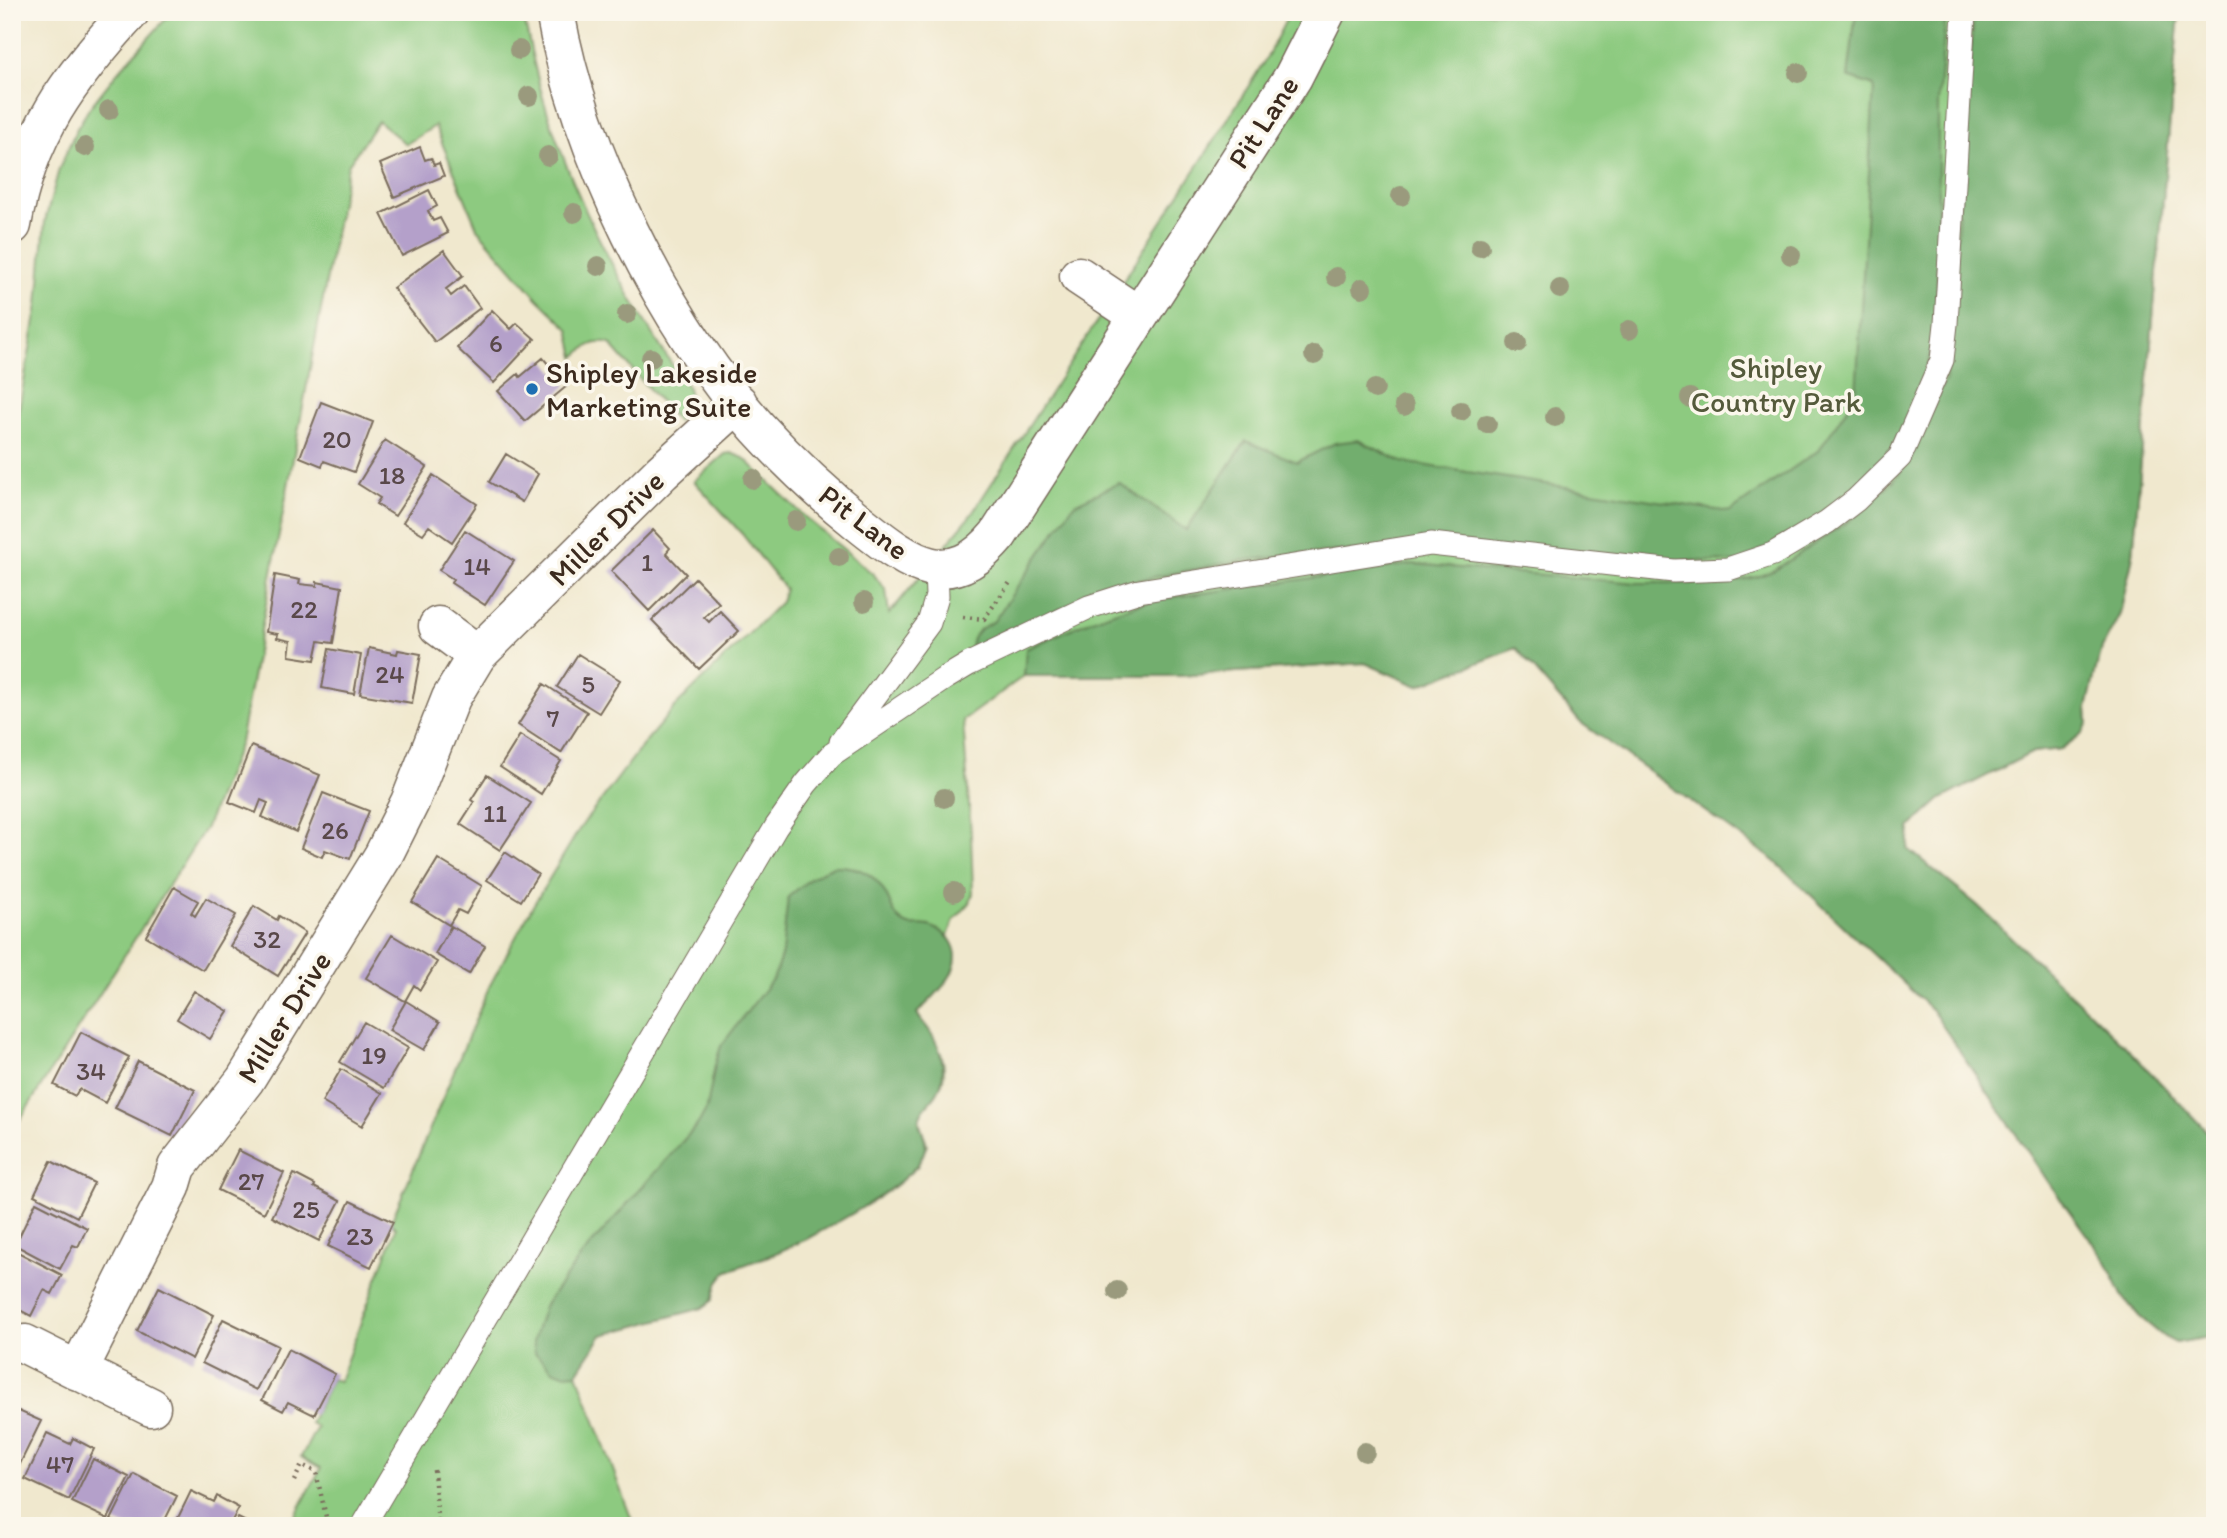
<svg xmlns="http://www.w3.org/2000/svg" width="2227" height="1538" font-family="Itim,sans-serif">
<rect width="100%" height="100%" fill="#fbf7ec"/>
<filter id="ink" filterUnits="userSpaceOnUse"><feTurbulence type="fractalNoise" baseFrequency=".0143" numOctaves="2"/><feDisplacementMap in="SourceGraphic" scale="14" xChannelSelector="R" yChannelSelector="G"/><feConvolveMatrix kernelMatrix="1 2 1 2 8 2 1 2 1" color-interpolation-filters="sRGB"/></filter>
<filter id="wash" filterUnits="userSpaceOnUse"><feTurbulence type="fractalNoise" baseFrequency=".00686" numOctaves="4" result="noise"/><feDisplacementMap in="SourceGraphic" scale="28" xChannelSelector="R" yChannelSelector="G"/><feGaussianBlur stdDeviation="1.57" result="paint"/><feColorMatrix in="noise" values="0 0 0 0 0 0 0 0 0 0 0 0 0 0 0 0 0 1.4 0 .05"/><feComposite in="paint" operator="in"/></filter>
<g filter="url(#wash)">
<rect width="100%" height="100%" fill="#f0e8ce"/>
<path fill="#8dca80" stroke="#647a4f" stroke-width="2" d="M172,12H523C529,42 535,72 544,101C576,206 626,299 688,388L691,401L685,413L677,421L610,344C594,340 587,346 575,357L569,329L538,299L478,230L435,126L406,144L378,121L348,165L240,743L206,827L12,1132V447L38,305L45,221L59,169L76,130L90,107L117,73Z
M1290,12H2179L2133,555L2120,614L2102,648L2095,673L2087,708L2088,723L2083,733L2061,749L2033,752L1941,799L1910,827L1908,849L1977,905L2127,1048L2215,1140V1336L2176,1343L2164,1337L2139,1316L2123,1297L2105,1260L2049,1183L1932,1010L1775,861L1580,722L1516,648L1418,686L1365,663L1178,676H1024L963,720L971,834L973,893L970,903L954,920L948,936C969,968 938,992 917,1013C924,1030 939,1041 943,1061C949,1095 921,1101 919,1119C919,1128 926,1136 927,1145L917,1167L893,1187L807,1239L726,1272L718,1281L713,1300L702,1308L602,1335L577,1373L634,1526H290L321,1468L301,1457L317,1427L310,1423L332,1379L339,1381L396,1228L391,1222L489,987L531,909L580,828L646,741L674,708L781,602L785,589L742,534L694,481L725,454L731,453L744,458L805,517L873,574L886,590L889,614L971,515L1205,155L1267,57Z"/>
<path fill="#72ae6e" stroke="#566c46" stroke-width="2" d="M1856,12H1946L1938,102V232L1936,328L1929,359L1917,399L1891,453L1858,485L1810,523L1740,562L1337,551L1237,561L1134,581L1070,605L971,648C972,632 981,628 994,621L1074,504L1119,483L1186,530L1246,441L1297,462L1335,443L1358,440L1402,462L1730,512L1819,450L1856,395L1874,86L1848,77Z
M1974,12H2179L2133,555L2120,614L2102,648L2095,673L2087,708L2088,723L2083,733L2061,749L2033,752L1941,799L1910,827L1908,849L1977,905L2127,1048L2215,1140V1336L2176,1343L2164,1337L2139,1316L2123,1297L2105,1260L2049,1183L1932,1010L1775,861L1580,722L1516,648L1418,686L1365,663L1178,676H1024L1026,649C1070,629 1112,609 1160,599L1413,564L1637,583H1724L1757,577L1775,570L1856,516L1894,480L1905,465L1946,379Z
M833,866C856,865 875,872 886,895C891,903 892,912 899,919C910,930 916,923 929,926C937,928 946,934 951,941C969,968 934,996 917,1013C920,1020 925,1024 929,1030C941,1047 948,1072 938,1091C934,1100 922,1107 920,1117C916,1132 932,1135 922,1157C908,1188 809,1239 776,1253C759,1260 742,1265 726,1272L718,1281L713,1300L702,1308L602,1335L577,1373L563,1374L553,1370L535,1353L533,1341L544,1306L582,1255L698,1124L707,1108L715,1065L721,1046L774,977L782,953L788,897L812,877Z"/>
<g id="blocks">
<path fill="#b4a0ca" d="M420,147L425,160L431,158L434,165L439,163L444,176L394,197L380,164Z
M429,190L437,206L428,211L433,221L440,218L448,233L402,256L381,214Z
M444,250L463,276L446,289L451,296L464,286L480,308L435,342L393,288Z
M492,310L511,329L517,323L535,339L494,383L457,348Z
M543,358L567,386L525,421L498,391L518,374L520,377Z
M321,402L373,422L354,472L324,461L322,466L300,457Z
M385,440L427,467L395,516L376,504L380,498L358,484Z
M506,454L538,474L522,502L489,482Z
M433,475L477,504L452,542L429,526L423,534L403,522Z
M465,530L514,561L485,605L451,583L453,579L439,570Z
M653,530L670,548L666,553L686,574L649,611L611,571Z
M275,575L300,580L299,584L317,586V582L342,587L333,643L319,641L315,660L289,656L291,641L277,638L278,634L266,632Z
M695,578L719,603L704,617L709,622L720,611L739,631L699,669L652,620Z
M369,648L397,654L398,650L421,654L412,703L360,694Z
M329,649L361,655L354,694L322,688Z
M578,654L620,680L599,713L557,687Z
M544,684L587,712L561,753L518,725Z
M520,735L561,761L541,794L500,767Z
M251,746L320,775L296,832L262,817L268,803L261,800L256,813L229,802Z
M487,775L531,803L500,850L460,824L474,802L471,800Z
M323,793L369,811L350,859L325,850L322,857L301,848Z
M505,852L538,874L521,901L487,880Z
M438,859L482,886L466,914L458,910L449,925L412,902Z
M174,887L198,901L191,913L195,916L206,898L236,915L203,970L146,936Z
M254,906L277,920L279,916L305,933L278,976L230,946Z
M451,926L485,946L469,974L435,954Z
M392,935L437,962L420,990L414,985L405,1001L366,978Z
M194,991L228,1011L210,1039L177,1019Z
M406,1001L440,1022L424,1050L389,1030Z
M364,1022L408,1048L384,1088L340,1062Z
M81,1032L129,1057L105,1103L79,1089L75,1096L54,1085Z
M138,1061L195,1090L172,1136L115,1108Z
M341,1069L382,1093L362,1126L322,1102Z
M238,1150L284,1173L264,1213L218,1190Z
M51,1161L94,1183L77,1217L34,1195Z
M294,1174L315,1185L314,1187L340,1201L319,1241L272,1217Z
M350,1201L393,1222L371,1267L328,1246Z
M36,1202L87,1228L78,1247L73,1245L60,1269L15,1245Z
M12,1249L62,1275L52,1294L44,1290L31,1316L12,1306Z
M159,1287L214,1315L192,1359L137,1331Z
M223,1319L278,1346L256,1390L202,1363Z
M288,1349L335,1374L314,1415L288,1402L283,1411L262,1400Z
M12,1408L41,1421L18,1468L12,1465Z
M47,1433L70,1444L73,1438L94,1449L69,1500L25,1479Z
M93,1459L129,1477L108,1519L72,1502Z
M134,1474L177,1496L162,1526H124L111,1520Z
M191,1491L214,1502L217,1496L239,1508L229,1526H174Z
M238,1518L254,1526H234Z"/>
</g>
</g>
<g filter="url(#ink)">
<use href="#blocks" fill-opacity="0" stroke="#7a6c5c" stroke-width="2"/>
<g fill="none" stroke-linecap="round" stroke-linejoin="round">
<g stroke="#7a6c5c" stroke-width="25">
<path id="service" d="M841,742L929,623L937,596L936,569
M363,1526L776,827L806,784L831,755L944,679L969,664L1089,607L1139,591L1431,544L1674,571L1728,569L1773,554L1827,522L1856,500L1900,457L1942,360L1946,324L1964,12"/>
</g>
<g stroke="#7a6c5c" stroke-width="41">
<path id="minor" d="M555,12C580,153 663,321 758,428C790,463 825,496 863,526C911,564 950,593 998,535L1293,77L1326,12
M12,225C27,135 70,77 130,12
M1079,276L1139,316
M438,626L477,655
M25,1344L151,1407
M78,1371L171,1187L177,1167L245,1080L383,856L410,802L451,698L477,655L662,472L738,403"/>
</g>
<path stroke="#7a6c5c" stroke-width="4.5" stroke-dasharray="2 5" stroke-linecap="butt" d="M963,617L984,619L1011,581
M434,1470L438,1526
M294,1481L302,1465L316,1472L328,1526"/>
<use href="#service" stroke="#fff" stroke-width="23"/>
<use href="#minor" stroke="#fff" stroke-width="38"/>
</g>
<g fill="#9a9a7d">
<circle cx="519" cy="50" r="10"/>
<circle cx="1798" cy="73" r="10"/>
<circle cx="529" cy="96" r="10"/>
<circle cx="109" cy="110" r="10"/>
<circle cx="85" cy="147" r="10"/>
<circle cx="548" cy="156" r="10"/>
<circle cx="1401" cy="196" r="10"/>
<circle cx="574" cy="213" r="10"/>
<circle cx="1480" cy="247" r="10"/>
<circle cx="1791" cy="255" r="10"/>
<circle cx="598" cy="266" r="10"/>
<circle cx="1336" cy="277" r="10"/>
<circle cx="1362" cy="288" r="10"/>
<circle cx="1560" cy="289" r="10"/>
<circle cx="627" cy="314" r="10"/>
<circle cx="1629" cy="330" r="10"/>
<circle cx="1517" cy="343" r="10"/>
<circle cx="1314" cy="355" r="10"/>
<circle cx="651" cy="358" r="10"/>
<circle cx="1375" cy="389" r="10"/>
<circle cx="1690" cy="398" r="10"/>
<circle cx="1404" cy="406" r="10"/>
<circle cx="1461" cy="411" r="10"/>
<circle cx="1555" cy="417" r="10"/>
<circle cx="1487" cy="424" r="10"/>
<circle cx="753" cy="479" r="10"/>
<circle cx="796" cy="521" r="10"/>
<circle cx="839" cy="557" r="10"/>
<circle cx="864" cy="602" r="10"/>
<circle cx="944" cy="798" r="10"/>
<circle cx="954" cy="892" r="10"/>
<circle cx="1117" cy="1291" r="10"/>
<circle cx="1365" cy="1452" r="10"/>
</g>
</g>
<circle fill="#1f6fb2" stroke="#fbf7ec" stroke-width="2.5" cx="532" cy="389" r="7"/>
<g text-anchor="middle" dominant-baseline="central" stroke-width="7" stroke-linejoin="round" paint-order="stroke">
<g font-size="26" fill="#594849">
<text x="496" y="343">6</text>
<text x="337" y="439">20</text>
<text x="392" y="475">18</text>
<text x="647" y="562">1</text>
<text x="477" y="566">14</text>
<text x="304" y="609">22</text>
<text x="390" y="674">24</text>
<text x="588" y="684">5</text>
<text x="553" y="718">7</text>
<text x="495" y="813">11</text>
<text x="335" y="830">26</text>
<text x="267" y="939">32</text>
<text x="374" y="1055">19</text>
<text x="91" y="1071">34</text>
<text x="251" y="1181">27</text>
<text x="306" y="1209">25</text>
<text x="360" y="1236">23</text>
<text x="60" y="1464">47</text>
</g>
<g font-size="30" fill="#3b2a1e" stroke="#fbf7ec">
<text transform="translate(1263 122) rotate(-57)">Pit Lane</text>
<text transform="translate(864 522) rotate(37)">Pit Lane</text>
<text transform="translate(606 528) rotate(-45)">Miller Drive</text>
<text transform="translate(284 1017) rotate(-58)">Miller Drive</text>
</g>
<g font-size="30" fill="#545a3b" stroke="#fbf7ec">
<text x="1776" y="367">Shipley<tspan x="1776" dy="34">Country Park</tspan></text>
</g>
<g font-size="30" fill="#3b2a1e" stroke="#fbf7ec" text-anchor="start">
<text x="546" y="372">Shipley Lakeside<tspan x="546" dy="34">Marketing Suite</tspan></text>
</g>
</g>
<rect width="2227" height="1538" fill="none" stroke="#fbf7ec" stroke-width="42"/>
</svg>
